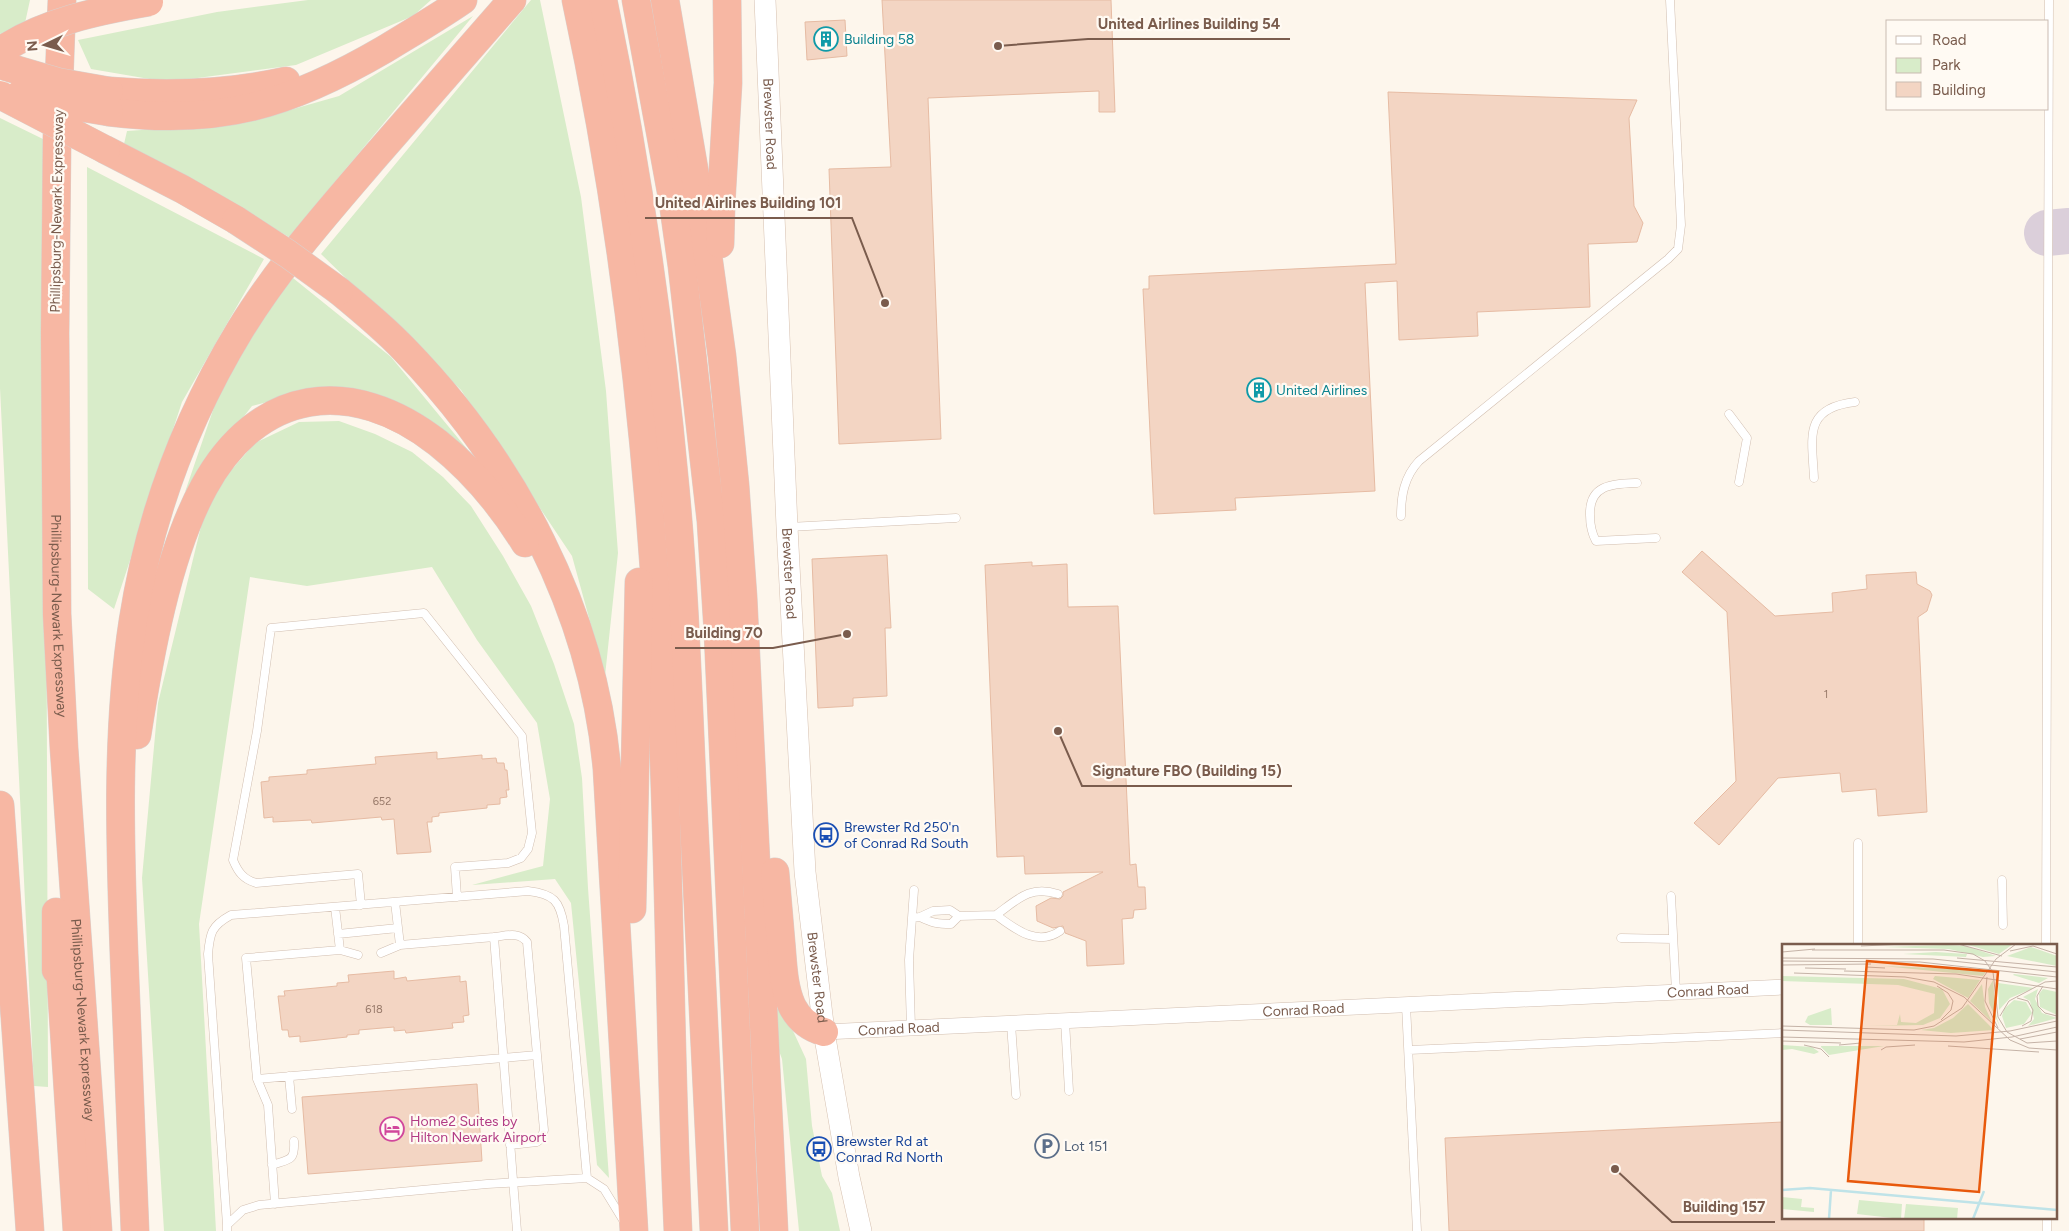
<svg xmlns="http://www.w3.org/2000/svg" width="2069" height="1231" font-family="Figtree,sans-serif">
<rect width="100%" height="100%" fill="#fdf6ec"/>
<path fill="#d8ecc9" d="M0,0H30L25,23L0,34Z
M308,0H431L413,16L296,65L167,82L91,69L78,40L217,12Z
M531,0H540L581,197L606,391L618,553L605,676L572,556L461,390L321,254Z
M473,16L289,237L124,144L127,131L244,123L339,96Z
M0,118L45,140L48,1087L34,1086L0,388Z
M87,167L264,259L182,402L114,609L88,589Z
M288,274L391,357L496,484L389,400L319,388L252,406L185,492L223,381Z
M339,421L375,434L412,452L443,477L471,506L503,556L531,606L554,664L574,724L582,778L588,888L609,1178L597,1165L571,903L555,879L472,885L543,866L550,799L537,723L477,640L432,567L307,586L250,577L199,924L216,1231H164L142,878L158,703L205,510L226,476L255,443L299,422Z
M778,1009L794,1033L806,1059L812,1126L822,1176L832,1193L840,1231H799L782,1059L778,1048L774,1010Z"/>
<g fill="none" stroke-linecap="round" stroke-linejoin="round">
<path stroke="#dbcfda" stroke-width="46" d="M2047,233L2069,231"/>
</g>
<path fill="#f3d5c3" stroke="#e6bba3" d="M882,0H1111L1115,112H1099V91L928,98L941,439L839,444L829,169L891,167Z
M845,20L847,56L807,60L805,22Z
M1388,92L1637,100L1629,118L1634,206L1643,223L1637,242L1588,244L1590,307L1477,312L1478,336L1399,340L1397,281L1365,283L1375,491L1235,498L1236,510L1154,514L1143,289H1149V276L1396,264Z
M1702,551L1775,616L1833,612L1832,593L1867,589L1866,575L1916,572L1917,584L1930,591L1932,595L1927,611L1918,617L1927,812L1878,816L1876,789L1842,792L1840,773L1778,778L1719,845L1694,823L1736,781L1727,612L1682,572Z
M887,555L891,628H885L887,696L853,698V706L818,708L812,559Z
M1032,562V566L1067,564L1068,607L1118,606L1130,865L1136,864L1138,887H1145L1146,909L1134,910L1133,918L1122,919L1124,964L1087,966L1086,941L1065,933L1063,926L1053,928L1037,921L1036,906L1051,898L1060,899L1063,896V892L1103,872L1025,874L1024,856L997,857L985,565Z
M437,752V759L482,755V759L496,758L497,763H504L505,770H507L509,790H506L507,797L500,798V804L487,805V808L439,813V816L432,817V822H427L431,852L397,854L394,819L382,820L381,817L312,823L311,820L273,822V817L264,818L261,782L269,781V777L307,774V770L376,764L375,757Z
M394,971V979L406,977L407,981L460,976V982L466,981L469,1015L463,1016L464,1022L452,1023L453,1028L406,1033L405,1030L394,1031V1027L359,1030V1034L347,1035V1037L300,1042V1036L289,1037L288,1030H282L278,996H285L284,991L337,986V983L349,982L348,975Z
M477,1084L482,1161L308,1174L302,1097Z
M1783,1122V1217H1924V1231H1449L1445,1138Z"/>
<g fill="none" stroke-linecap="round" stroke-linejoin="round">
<g stroke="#d1beb0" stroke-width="9">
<path id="lane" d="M1729,414L1747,438L1739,482
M1814,478C1812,437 1803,408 1855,402
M1637,483C1613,484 1589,484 1590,515C1590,525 1591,532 1596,541L1656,538
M1401,516C1401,496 1404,477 1419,461L1668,259L1678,249L1681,225L1670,0
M789,527L956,518
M2002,880L2003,925
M1058,894C1030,885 1018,899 996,915C1015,929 1037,947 1060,931
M1671,896L1676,992
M395,902L400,945
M361,905L358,874L256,883C243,879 238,872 233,860L257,731L271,628L424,613L522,736L532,833L528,849L521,858L508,863L455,867L457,897
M335,907L340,950
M920,917C932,923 938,924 951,924L959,916
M912,918L920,917L933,911L950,910L959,916L996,915
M338,934L398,928
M1621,938L1673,939
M1858,945V843
M2046,945L2049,0
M381,953L400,945L494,937
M358,955L340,950L246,958L257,1079L503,1058L537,1055L527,942C519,931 505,936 494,937C501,1035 509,1133 517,1231
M1406,1005L1417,1231
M1065,1021L1069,1091
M1011,1024L1016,1095
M911,1028L909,960L914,890
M1409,1050L1783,1033
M289,1076L292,1109
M257,1079L268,1105L275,1204
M510,1145L537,1142L541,1139L544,1130L537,1055
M272,1165C290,1159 295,1161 294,1141
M2047,1217V1231
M227,1225L208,954C210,933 211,926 231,915L528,891C554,894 560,901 564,926L587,1178
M227,1231V1225L243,1210L259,1205L487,1184L587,1178L604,1189L623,1220"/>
</g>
<g stroke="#d1beb0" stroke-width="16">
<g id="street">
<path id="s1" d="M824,1032L1783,987"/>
</g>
</g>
<g stroke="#d6c0b0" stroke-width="22">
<g id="secondary">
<path id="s2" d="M765,0L787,527L805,872L824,1032L849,1177L861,1231"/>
</g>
</g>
<g stroke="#dad1cd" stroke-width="29">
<g id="highway">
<path id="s3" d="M62,0L57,138L55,333L57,614L64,748L98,1231"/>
<path d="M576,0C622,213 647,430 659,647C670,841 669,1036 678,1231"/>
<path d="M603,0C636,160 660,322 675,486C685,591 688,697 693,802C700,945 707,1088 714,1231"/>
<path d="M636,0L673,202L682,266L711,521L718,632L745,1231"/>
<path d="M665,0L704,227L722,356L735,485L743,597L774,1231"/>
<path d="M109,91C169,96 227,94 286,81"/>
<path d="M109,112C220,126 289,105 385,49C411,33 437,18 463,0"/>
<path d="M106,150L182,189L236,220"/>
<path d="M720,244L721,205L728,83L727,0"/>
<path d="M339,291C361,309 384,328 404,349C514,462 593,611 607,769L634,1231"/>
<path d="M137,735C149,658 167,555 204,487C258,388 351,375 438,443C472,470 502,506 525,543"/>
<path d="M0,805L30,1231"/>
<path d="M775,872C777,895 779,918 781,942C783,963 783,986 792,1006C799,1020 810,1028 824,1032"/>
<path d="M632,909L639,582"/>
<path d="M59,951L77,1231"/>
<path d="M56,970V912"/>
<path d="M135,1231C131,1138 128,1046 124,953C120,843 116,731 133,621C149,518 186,419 240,330C278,268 326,214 373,159C420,106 466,53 512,0"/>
</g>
</g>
<use href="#lane" stroke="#fff" stroke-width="8"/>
<use href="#street" stroke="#fff" stroke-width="15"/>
<use href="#secondary" stroke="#fff" stroke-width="21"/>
<use href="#highway" stroke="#f7b7a3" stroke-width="28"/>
<g stroke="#dad1cd" stroke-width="29" stroke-linecap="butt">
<path id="highway-bridge" d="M0,51C44,22 97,11 149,2
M0,65L58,82L109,91
M20,94L61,104L109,112
M0,95L106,150
M236,220L288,254L339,291"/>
</g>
<use href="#highway-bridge" stroke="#f7b7a3" stroke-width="28"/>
</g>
<defs>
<g id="building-ring" transform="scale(1.25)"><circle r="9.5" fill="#fffaf3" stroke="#0f9aa8" stroke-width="1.5"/><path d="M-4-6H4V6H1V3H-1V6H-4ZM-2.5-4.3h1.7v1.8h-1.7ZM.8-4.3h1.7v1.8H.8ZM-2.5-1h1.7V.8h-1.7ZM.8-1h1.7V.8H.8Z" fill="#0f9aa8"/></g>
<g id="bus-ring" transform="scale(1.25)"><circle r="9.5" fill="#fffaf3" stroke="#1a4fb4" stroke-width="1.5"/><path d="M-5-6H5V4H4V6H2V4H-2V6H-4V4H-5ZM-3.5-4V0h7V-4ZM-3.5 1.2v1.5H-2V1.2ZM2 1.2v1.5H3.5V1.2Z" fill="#1a4fb4"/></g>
<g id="hotel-ring" transform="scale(1.25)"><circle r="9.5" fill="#fffaf3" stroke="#d1479c" stroke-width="1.5"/><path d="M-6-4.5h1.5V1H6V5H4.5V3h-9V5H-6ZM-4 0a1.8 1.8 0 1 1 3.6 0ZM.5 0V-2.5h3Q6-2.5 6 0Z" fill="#d1479c"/></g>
<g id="parking-ring" transform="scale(1.25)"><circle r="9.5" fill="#fffaf3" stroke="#5c6f8a" stroke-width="1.5"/><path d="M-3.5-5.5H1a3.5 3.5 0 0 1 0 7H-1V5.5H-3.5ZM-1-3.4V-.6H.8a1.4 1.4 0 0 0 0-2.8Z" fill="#5c6f8a"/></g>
</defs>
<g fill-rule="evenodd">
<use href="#building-ring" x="826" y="39"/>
<use href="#building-ring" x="1259" y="390"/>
<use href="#bus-ring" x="826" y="835"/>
<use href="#hotel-ring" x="392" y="1129"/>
<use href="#parking-ring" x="1047" y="1146"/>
<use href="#bus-ring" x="819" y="1149"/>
</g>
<g text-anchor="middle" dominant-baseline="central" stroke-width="4.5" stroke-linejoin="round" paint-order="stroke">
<g font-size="11" fill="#987a6a">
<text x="1826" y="694">1</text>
<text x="382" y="801">652</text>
<text x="374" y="1009">618</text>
</g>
<g font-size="14" fill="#0d838f" stroke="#fffaf3" text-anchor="start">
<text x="844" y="39">Building 58</text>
<text x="1276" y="390">United Airlines</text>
</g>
<g font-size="14" fill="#7a5c4d" stroke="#fffaf3">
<text stroke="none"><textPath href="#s2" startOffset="124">Brewster Road</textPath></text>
<text transform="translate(57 211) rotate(-89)">Phillipsburg-Newark Expressway</text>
<text stroke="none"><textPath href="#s2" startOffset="574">Brewster Road</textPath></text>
<text stroke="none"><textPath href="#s3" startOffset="616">Phillipsburg-Newark Expressway</textPath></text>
<text stroke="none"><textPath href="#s2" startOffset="979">Brewster Road</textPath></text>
<text stroke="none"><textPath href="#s1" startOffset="885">Conrad Road</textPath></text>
<text stroke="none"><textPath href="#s1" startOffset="480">Conrad Road</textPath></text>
<text stroke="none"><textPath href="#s3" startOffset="1021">Phillipsburg-Newark Expressway</textPath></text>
<text stroke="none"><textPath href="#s1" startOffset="75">Conrad Road</textPath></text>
</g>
<g font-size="14" fill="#164399" stroke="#fffaf3" text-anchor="start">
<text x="844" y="827">Brewster Rd 250'n<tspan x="844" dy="16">of Conrad Rd South</tspan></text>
<text x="836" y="1141">Brewster Rd at<tspan x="836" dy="16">Conrad Rd North</tspan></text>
</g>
<g font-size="14" fill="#b23c85" stroke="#fffaf3" text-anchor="start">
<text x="410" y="1121">Home2 Suites by<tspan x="410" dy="16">Hilton Newark Airport</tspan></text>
</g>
<g font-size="14" fill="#4e5e75" stroke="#fffaf3" text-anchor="start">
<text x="1064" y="1146">Lot 151</text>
</g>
</g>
<g transform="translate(1782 944)">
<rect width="275" height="275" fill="#fdf6ec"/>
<path d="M183,0H231L217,10ZM165,1L184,2L214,12L201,13L167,5L102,3ZM249,3L275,12V22L225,12ZM154,8L185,10L184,13L121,10ZM101,22L205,26L201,32ZM231,31L232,30L266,34L257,39ZM0,32L122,35L160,45L168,60L158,74L141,81L85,82L115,81L118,70L119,78L134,79L152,69L153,50L116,41L0,37ZM153,32L198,36L186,54L151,35ZM211,36L214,71L218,83L207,59L206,45ZM216,39L252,44L228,54L217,66ZM200,40L203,63L210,78L188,57ZM256,45L253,55L260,69L275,74L246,82L252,75L248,57L241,53ZM261,45L275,48V71L258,63L257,50ZM232,56L244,58L250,69L242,80L224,84L220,72L222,65ZM186,60L212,86L169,89L139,86L152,84L171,74ZM49,64L50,81H28L23,78L26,72ZM0,101L30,103L37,108L32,110L10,105L0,106ZM102,102L47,111L39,103V102ZM0,253L20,255L19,263L32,264V268L0,265ZM77,256L120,260L119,275L75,270ZM124,260L176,264L175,275H122Z" fill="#d8ecc9"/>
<path fill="none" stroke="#bfe3e8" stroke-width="2.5" d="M0,246L28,244L275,266M47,275L49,246M191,275L202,247"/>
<path fill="none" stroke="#c5b3a7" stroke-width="1" d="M176,0L220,12M79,2L123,0M30,6H162L191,10L203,17L211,28L216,73L225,88L245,99L275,97M228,7L251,2L275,10M0,8L33,5M0,14L151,15L275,28M175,14L275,23M0,17L138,18L275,33M0,21L89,20M84,23L103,24M23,24L64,25M62,27L174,30L275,45M12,29L123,33L152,38L182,53L228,96L247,104L275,106M205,33L203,57L216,84M155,42L166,49L171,57L169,66L159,76M261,42L255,52L256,62L263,69L275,72M235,54L246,57L251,66L249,77L240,82M218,72L227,57L263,38L275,37M0,82L132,86L152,82L180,64L214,15L234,0M0,86L174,92L228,87L275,77M0,93L182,98L230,93L275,83M238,95L275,88M0,97L59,99M22,101L39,105L47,113M57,101L79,99M166,102L257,108M99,106L104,103L133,101"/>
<path fill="#e8590c" fill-opacity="0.15" stroke="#e8590c" stroke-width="2.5" d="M85,17L216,28L197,248L66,237Z"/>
<rect width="275" height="275" fill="none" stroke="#7a5c4d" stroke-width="2.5"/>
</g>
<path fill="none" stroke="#7a5c4d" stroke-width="2" d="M998 46L1088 39H1290M885 303L852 218H645M847 634L773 648H675M1058 731L1082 786H1292M1615 1169L1672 1222H1775"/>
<g fill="#7a5c4d" stroke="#fffaf3" stroke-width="2">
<circle cx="998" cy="46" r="5"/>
<circle cx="885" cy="303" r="5"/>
<circle cx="847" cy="634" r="5"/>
<circle cx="1058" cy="731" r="5"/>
<circle cx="1615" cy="1169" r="5"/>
</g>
<g font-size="15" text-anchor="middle" font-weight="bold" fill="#7a5c4d" stroke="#fffaf3" stroke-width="4.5" stroke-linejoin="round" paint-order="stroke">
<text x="1189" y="29">United Airlines Building 54</text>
<text x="748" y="208">United Airlines Building 101</text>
<text x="724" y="638">Building 70</text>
<text x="1187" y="776">Signature FBO (Building 15)</text>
<text x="1724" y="1212">Building 157</text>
</g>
<rect x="1886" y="20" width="162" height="90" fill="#fffaf3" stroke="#cabbb1"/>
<rect x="1896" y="36" width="25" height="8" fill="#ffffff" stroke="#cabbb1"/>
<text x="1932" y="45" font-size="15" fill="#7a5c4d">Road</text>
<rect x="1896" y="58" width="25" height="15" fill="#d8ecc9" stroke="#cabbb1"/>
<text x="1932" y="70" font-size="15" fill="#7a5c4d">Park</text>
<rect x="1896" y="82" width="25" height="15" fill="#f3d5c3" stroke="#cabbb1"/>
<text x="1932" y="95" font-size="15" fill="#7a5c4d">Building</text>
<g transform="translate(45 45) rotate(265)" stroke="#fffaf3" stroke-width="4" paint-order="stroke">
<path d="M0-4L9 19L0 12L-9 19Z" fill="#7a5c4d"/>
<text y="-8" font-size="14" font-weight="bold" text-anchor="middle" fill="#7a5c4d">N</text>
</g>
</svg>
